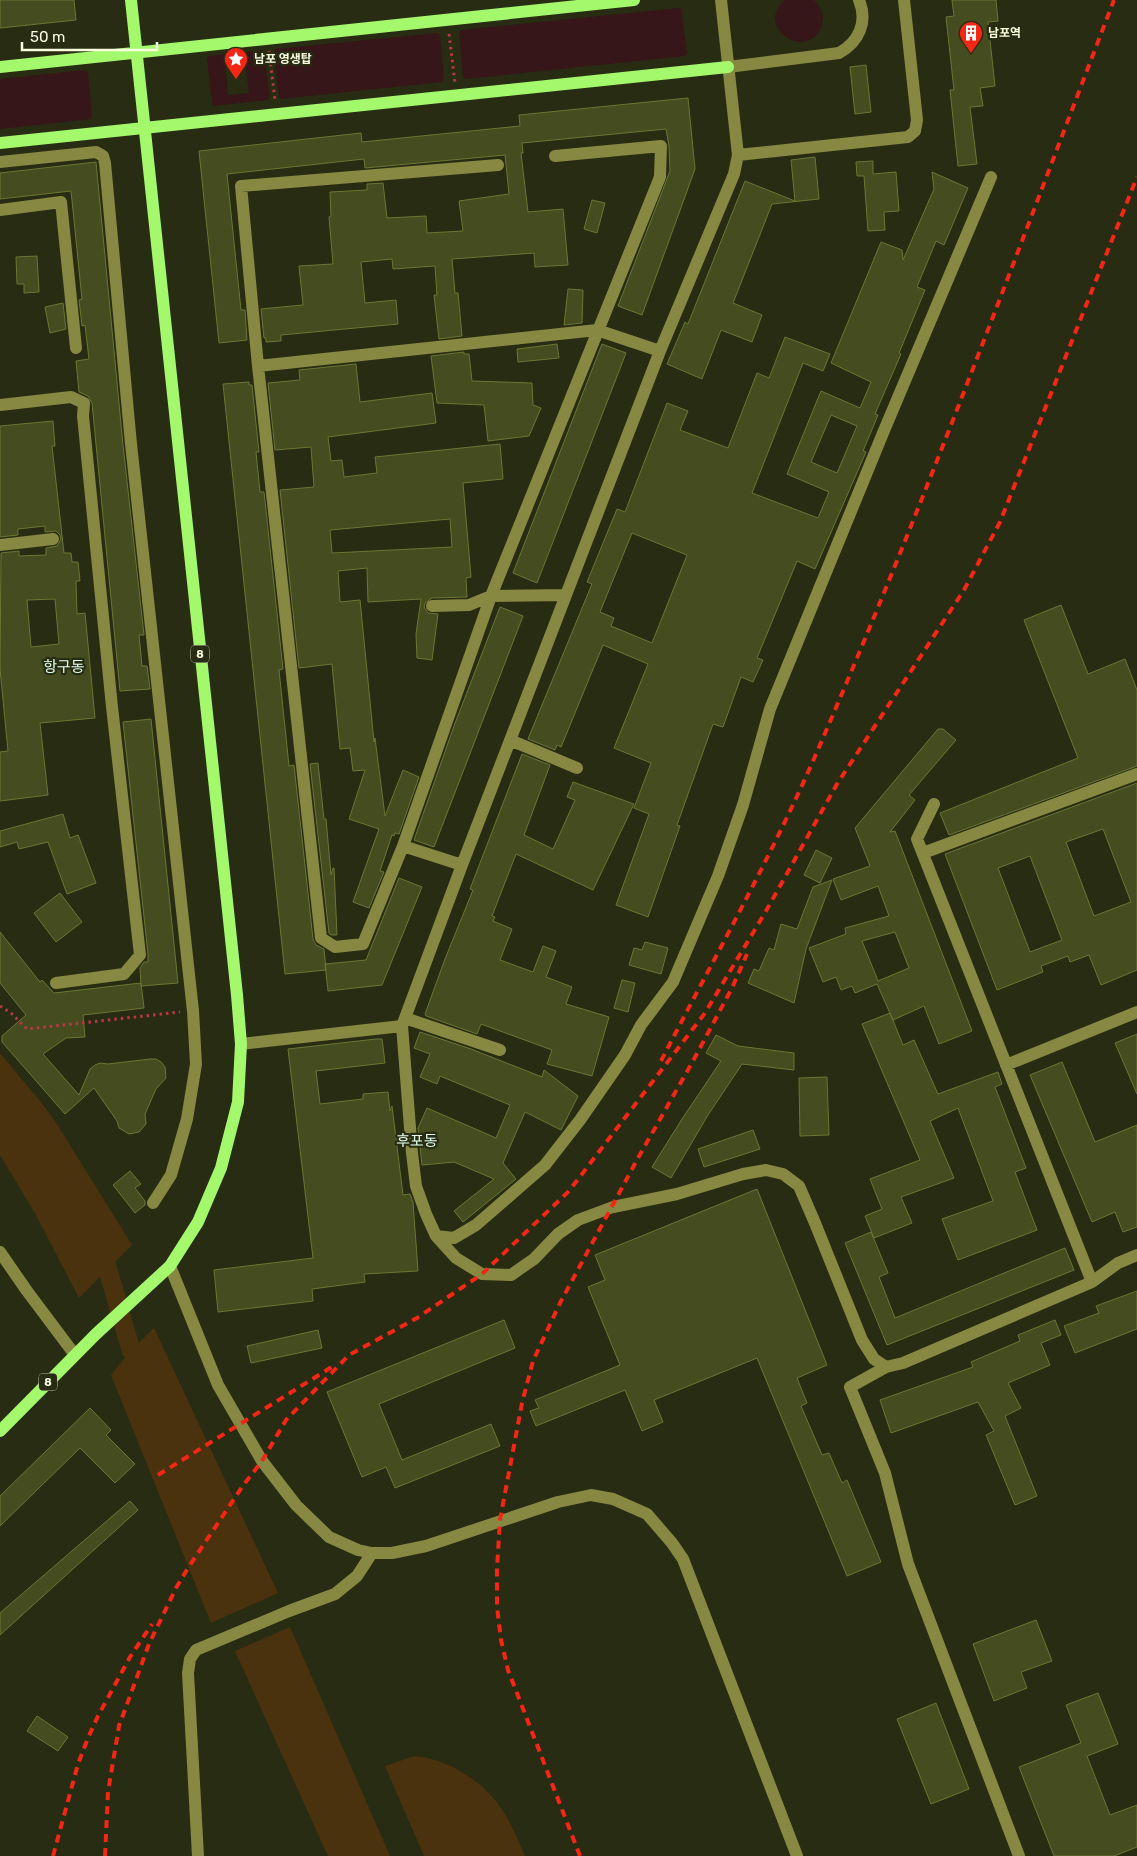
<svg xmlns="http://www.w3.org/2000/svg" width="1137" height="1856" font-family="Rubik,'Noto Sans KR',sans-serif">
<rect width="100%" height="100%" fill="#282c13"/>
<path fill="#361618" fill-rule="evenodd" d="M785,0H814C821,7 825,15 822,24C811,64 752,28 785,0Z
M679,8L681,9L687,53L685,56L466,79L463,77L459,34L461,30Z
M437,33L440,35L444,79L442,82L280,99L279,96L273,53L275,49Z
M263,50L270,97L268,100L213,106L212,104L207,59L208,56ZM245,61L249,93L228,95L225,63Z
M84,70L88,73L92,116L91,119L0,129V79Z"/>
<path fill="#4a320e" d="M0,1053L40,1101L55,1121L132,1245L79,1298L36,1215L0,1155Z
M154,1328L278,1593L211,1623L111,1375L131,1350Z
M290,1627L390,1856H328L235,1651Z
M414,1756C446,1758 483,1781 501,1808C511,1822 518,1840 525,1856H424L385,1766Z"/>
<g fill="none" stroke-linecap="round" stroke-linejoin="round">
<path stroke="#4a320e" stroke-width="19" d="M97,1245L106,1263L131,1350"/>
</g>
<path fill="#444c20" stroke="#6b7733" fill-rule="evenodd" d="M0,0H74L76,20L0,28Z
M952,0H996L998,21L988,22L995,86L980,88L983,106L970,107L977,164L958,166L950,90H954L946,17L954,16Z
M866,65L871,112L855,114L850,67Z
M688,98L695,169L642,315L618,306L670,171L669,146L666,129L522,143L523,153H521L528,212L563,209L568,265L535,267L534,253L452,259L455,293H458L462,336L439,339L434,295H437L435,266L393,269L392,259L361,262L365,303L396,300L398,324L281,335V341L266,342V338H264L261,309L303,305L299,266L333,264L329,217L331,216L330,192L367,190V184L383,183L387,218L426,216L427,233L463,231L459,201L509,194L505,155L365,168L364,159L227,174L241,310H245L247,340L219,343L199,151L361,133L362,142L520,126L519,115Z
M815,157L819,199L772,204L733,303L762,315L752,342L721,330L702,379L667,364L685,322L688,324L745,181L795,201L791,160Z
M873,161V174L896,172L899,211L884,212L885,230L868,231L864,176H857L856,162Z
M96,162L123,445L144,635H139L142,666H147L150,689L120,691L92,403L88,396L79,392L76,361L89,359L85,325L82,326L79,300L82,299L71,191L0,199V173Z
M932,172L968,188L944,245L936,241L917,287L925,290L899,353L901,354L875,414L878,415L863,451L866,452L815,569L797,561L757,658L763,660L753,682L741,677L723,727L713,724L677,825L680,826L648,917L616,905L649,814L634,808L651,763L614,748L648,664L603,645L561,747L557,745L555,750L528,739L592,584L587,582L617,509L625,512L667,403L688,411L680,430L728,448L757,373L769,378L785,337L830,354L823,371L803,363L752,493L818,518L829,492L787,474L821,391L860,408L871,382L831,363L881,242L902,250L903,260L934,189ZM831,415L857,426L837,473L811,462ZM632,533L687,555L652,643L611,626L614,618L600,612Z
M592,200L605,203L597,233L584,229Z
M37,256L39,292L24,293V284H17L16,257Z
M568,289L583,290L582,323L564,325Z
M63,303L66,329L50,333L45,307Z
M557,344L559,358L518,362L517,349Z
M602,344L626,353L537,583L513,573Z
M464,352V354H469L472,381L532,383L533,405L541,408L529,436L488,441L484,405L437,403L431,356Z
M356,364L360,402L432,393L436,423L328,437L331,461L342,460L344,477L377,473L375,457L500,444L503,479L463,483L471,577L466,578L467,597L432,598L425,603L424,607L428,613L438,614L432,660L417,658L416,634L421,599L368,602L367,568L338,571L340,602L360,600L374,742L375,738L385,816L403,770L419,777L399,834L395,833L394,836L392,835L380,871L384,872L369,908L353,902L379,829L349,819L365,770L353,771L350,748L340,749L332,664L299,668L280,490L314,487L311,447L275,450L268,383L300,380L299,370ZM450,519L452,547L332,553L330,530Z
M249,382V385H252L259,452H256L260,492H264L283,669L279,670L289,766L294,765L313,939L316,945L324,949L326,970L285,974L223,384Z
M53,421L55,446H52L64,553H71L72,562H78L80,581H76L77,614L85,613L95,718L40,723L48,795L0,801V752L8,751L0,669L1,553L19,551V556L46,555V548L57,546L61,539L60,535L56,531L45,532V526L18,529V535L0,537V426ZM55,599L59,644L31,647L27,600Z
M1061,605L1088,674L1125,659L1137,690V766L949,835L940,813L1078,758L1024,620Z
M500,607L523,616L434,847L414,840L454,726Z
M151,719L178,983L141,986L140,968L144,962H148V954L123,722Z
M938,729H943L956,740L909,795L915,800L890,832L895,831L972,1031L939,1044L924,1006L893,1020L877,984L855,993L852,986L841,990L836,977L823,982L809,948L846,934L845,928L889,916L878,886L841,900L833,879L870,866L855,828ZM895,932L909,968L878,981L862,941Z
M522,754L550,765L524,835L553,849L575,800L567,797L573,782L634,804L593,890L516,854L492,916L495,917L493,921L512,929L500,960L533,972L543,946L556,951L546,977L572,987L566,1004L609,1017L592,1076L547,1064L552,1050L481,1024L477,1034L426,1016L425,1014L445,959L473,890L470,889Z
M318,763L324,819H326L331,875L333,868H334L337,935H331L329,933L310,764Z
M1137,783V970L1101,985L1089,955L1070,962L1068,956L1041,966L1043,972L997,990L945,854ZM1103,829L1131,902L1094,916L1066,842ZM1030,856L1062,940L1030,952L998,868Z
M63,814L70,838L78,835L96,883L67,894L48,842L19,849L17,842L0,847V831Z
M816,850L832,858L820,883L804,875Z
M399,878L422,887L382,985L328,991L325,964L366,960Z
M832,880L806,949L794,1003L748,983L754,969L759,971L769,948L774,950L781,924L797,929L813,887Z
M60,893L82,922L56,942L34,913Z
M0,932L40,982L42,980L54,993L141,983L144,1008L83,1015L85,1037L66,1038L43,1054L79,1095L90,1069L95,1065L100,1063L108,1064L150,1059H156L161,1062L165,1067L166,1078L156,1089L145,1114L146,1124L139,1132L129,1134L119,1128L117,1121L94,1088L65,1114L2,1042V1036L26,1015L0,983Z
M645,942L668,948L661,974L629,965L634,948L642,950Z
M622,980L635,983L628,1012L614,1008Z
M890,1013L903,1045L914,1040L938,1094L998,1072L1002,1084L995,1087L1026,1168L1015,1172L1037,1230L958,1260L942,1219L993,1201L958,1108L930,1121L954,1178L901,1197L912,1223L874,1238L865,1216L882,1209L870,1179L920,1160L862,1024Z
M420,1032L471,1049L542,1077L544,1070L578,1096L561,1130L525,1112L503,1163L516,1179L463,1222L454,1211L494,1179L454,1162L422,1165L418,1128L427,1108L496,1138L510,1105L440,1076L437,1084L420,1077L430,1054L414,1048Z
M1137,1034V1094L1115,1043Z
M716,1035L738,1046L794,1053V1070L742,1064L708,1115L671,1178L652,1167L682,1119L721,1061L706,1053Z
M376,1039H382L385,1063L316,1071L320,1104L363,1099V1094L388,1092L390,1111L392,1106L403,1195L410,1194L413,1202L418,1271L364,1274L365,1282L312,1289L313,1301L218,1312L214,1270L313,1258L288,1049Z
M1062,1062L1095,1142L1137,1125V1227L1123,1232L1115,1212L1092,1222L1030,1075Z
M827,1077L829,1135L800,1136L799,1078Z
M753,1130L760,1149L704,1167L698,1149Z
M130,1171L141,1184L135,1188L145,1201V1205L135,1213L113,1185Z
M757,1189L827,1365L797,1378L807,1403L801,1406L822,1455L829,1453L842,1483L847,1480L881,1562L847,1576L757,1358L654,1400L663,1422L642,1431L625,1390L536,1426L530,1411L539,1408L535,1400L620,1365L588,1287L605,1280L595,1255Z
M871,1232L888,1273L879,1277L895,1318L1065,1248L1074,1270L887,1345L845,1243Z
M1137,1291V1329L1075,1353L1064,1326L1099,1313L1096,1306Z
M504,1320L515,1348L379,1404L402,1460L491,1424L500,1446L395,1488L386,1467L362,1477L327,1392Z
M1055,1320L1061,1335L1041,1343L1050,1365L1008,1383L1021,1408L1005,1416L1037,1496L1015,1505L986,1435L994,1431L978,1402L891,1433L880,1400L973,1367L971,1362L1020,1341L1018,1335Z
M318,1330L322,1348L251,1363L247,1346Z
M90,1408L111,1430L106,1435L135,1464L115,1483L80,1448L0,1526V1496Z
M130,1501L138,1510L0,1635V1613Z
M1036,1620L1052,1661L1021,1672L1027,1688L994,1701L973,1644Z
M1098,1693L1118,1744L1087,1756L1110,1815L1137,1805V1847L1114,1856H1054L1019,1767L1081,1743L1066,1705Z
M936,1703L969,1789L931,1804L897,1719Z
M37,1716L68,1737L58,1751L27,1731Z"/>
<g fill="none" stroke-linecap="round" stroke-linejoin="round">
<path stroke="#b93843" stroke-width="3" stroke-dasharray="2.5 4" stroke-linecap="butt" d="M449,34L455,83
M269,51L275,100
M0,1006L11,1013L27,1029L180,1012"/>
<path stroke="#878841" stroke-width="12" d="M728,67L839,53C859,42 868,22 859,0
M738,155L908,137L915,131L917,120L904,0
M0,162L96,152L103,156L105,163L131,444L193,1011L196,1064L187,1119L171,1175L153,1203
M498,165L241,186L258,366L321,938L335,947L363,944L403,846L491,596L660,177L661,146L555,156
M0,210L61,202L76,348
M258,366L597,330L660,351
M0,405L71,397L84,403L83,416L112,707L140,955L124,974L56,983
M0,545L53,539
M432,606L469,605L491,596L566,595
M510,740L577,768
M934,804L917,839L1092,1282
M403,846L462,865
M923,853L1137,774
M405,1018L500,1050
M402,1026L412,1153L416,1186L426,1214L436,1236L456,1258L482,1274L511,1275L534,1259L558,1234L578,1220L613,1207L677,1194L743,1174L766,1170L783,1174L799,1186L815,1223L862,1340L874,1359L886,1367L903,1363L1092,1282L1118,1263L1137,1255
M241,1044L402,1026L462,865L660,351L734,174L738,155L721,0
M1006,1065L1137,1012
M436,1236L454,1238L476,1225L545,1165L580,1120L625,1055L641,1025L673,982L718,876L743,805L770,709L883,433L991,177
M0,1252L27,1291L75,1355
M170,1266L218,1385L262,1461L296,1505L329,1537L358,1550L372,1553H392L426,1546L558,1502L591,1495L613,1499L647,1514L672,1543L683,1559L797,1856
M886,1367L850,1387L885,1473L908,1564L1019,1856
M198,1856L188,1673L190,1659L196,1650L289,1611L335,1594L357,1576L372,1553"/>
<path stroke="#a4f86c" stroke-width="12" d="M0,67L634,0
M0,143L728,67
M0,1431L96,1334L170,1266L198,1222L221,1168L238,1102L241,1044L237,995L131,0"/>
<path stroke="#f42615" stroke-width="4" stroke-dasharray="8 6" stroke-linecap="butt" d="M661,1061C712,962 768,863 813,761C922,511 1016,255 1114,0
M158,1475L335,1365
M53,1856L78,1764L88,1738L98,1716L130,1657L152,1624
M105,1856L108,1792L119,1726L149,1644L176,1588L188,1568L242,1487L262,1461L286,1420L349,1355L417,1318L482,1274L569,1191L705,1013L766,911L837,784L964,590L1000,522L1137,177
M580,1856L508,1670L501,1640L497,1607V1568L500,1520L522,1403L533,1361L560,1303L638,1158L693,1061L732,988L747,954"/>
</g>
<defs>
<g id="building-pin" transform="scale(1.25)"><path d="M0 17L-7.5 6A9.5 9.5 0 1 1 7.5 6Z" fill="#f42615" stroke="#282c13"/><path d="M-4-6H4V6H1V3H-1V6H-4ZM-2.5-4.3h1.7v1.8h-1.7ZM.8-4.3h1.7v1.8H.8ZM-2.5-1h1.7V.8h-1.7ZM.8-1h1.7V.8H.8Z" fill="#fff"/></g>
<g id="sight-pin" transform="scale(1.25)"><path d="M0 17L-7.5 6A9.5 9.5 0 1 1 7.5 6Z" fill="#f42615" stroke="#282c13"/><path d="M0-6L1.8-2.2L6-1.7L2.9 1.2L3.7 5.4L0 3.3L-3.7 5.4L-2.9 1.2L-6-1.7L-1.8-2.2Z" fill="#fff"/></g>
</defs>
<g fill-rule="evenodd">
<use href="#building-pin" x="971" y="33"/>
<use href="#sight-pin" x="236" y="59"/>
</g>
<g text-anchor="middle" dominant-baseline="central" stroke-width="4.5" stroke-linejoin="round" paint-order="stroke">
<g fill="#282c13" stroke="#bcbea2" stroke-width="1">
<rect x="191" y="645.5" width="18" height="17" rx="4"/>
<rect x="39" y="1373.5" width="18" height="17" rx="4"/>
</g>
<g font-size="11" font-weight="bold" fill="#fbfddf">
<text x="200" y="654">8</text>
<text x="48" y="1382">8</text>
</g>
<g font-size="12" font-weight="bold" fill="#fbfddf" stroke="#282c13" text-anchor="start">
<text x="988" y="33">남포역</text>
<text x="254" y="59">남포 영생탑</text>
</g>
<g font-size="15" fill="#e1feeb" stroke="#282c13">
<text x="64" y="667">항구동</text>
<text x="417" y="1141">후포동</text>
</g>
</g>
<path d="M22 42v8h135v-8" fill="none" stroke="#fbfddf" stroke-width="2.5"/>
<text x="30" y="42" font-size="15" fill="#fbfddf" stroke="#282c13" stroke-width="4" paint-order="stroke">50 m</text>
</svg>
